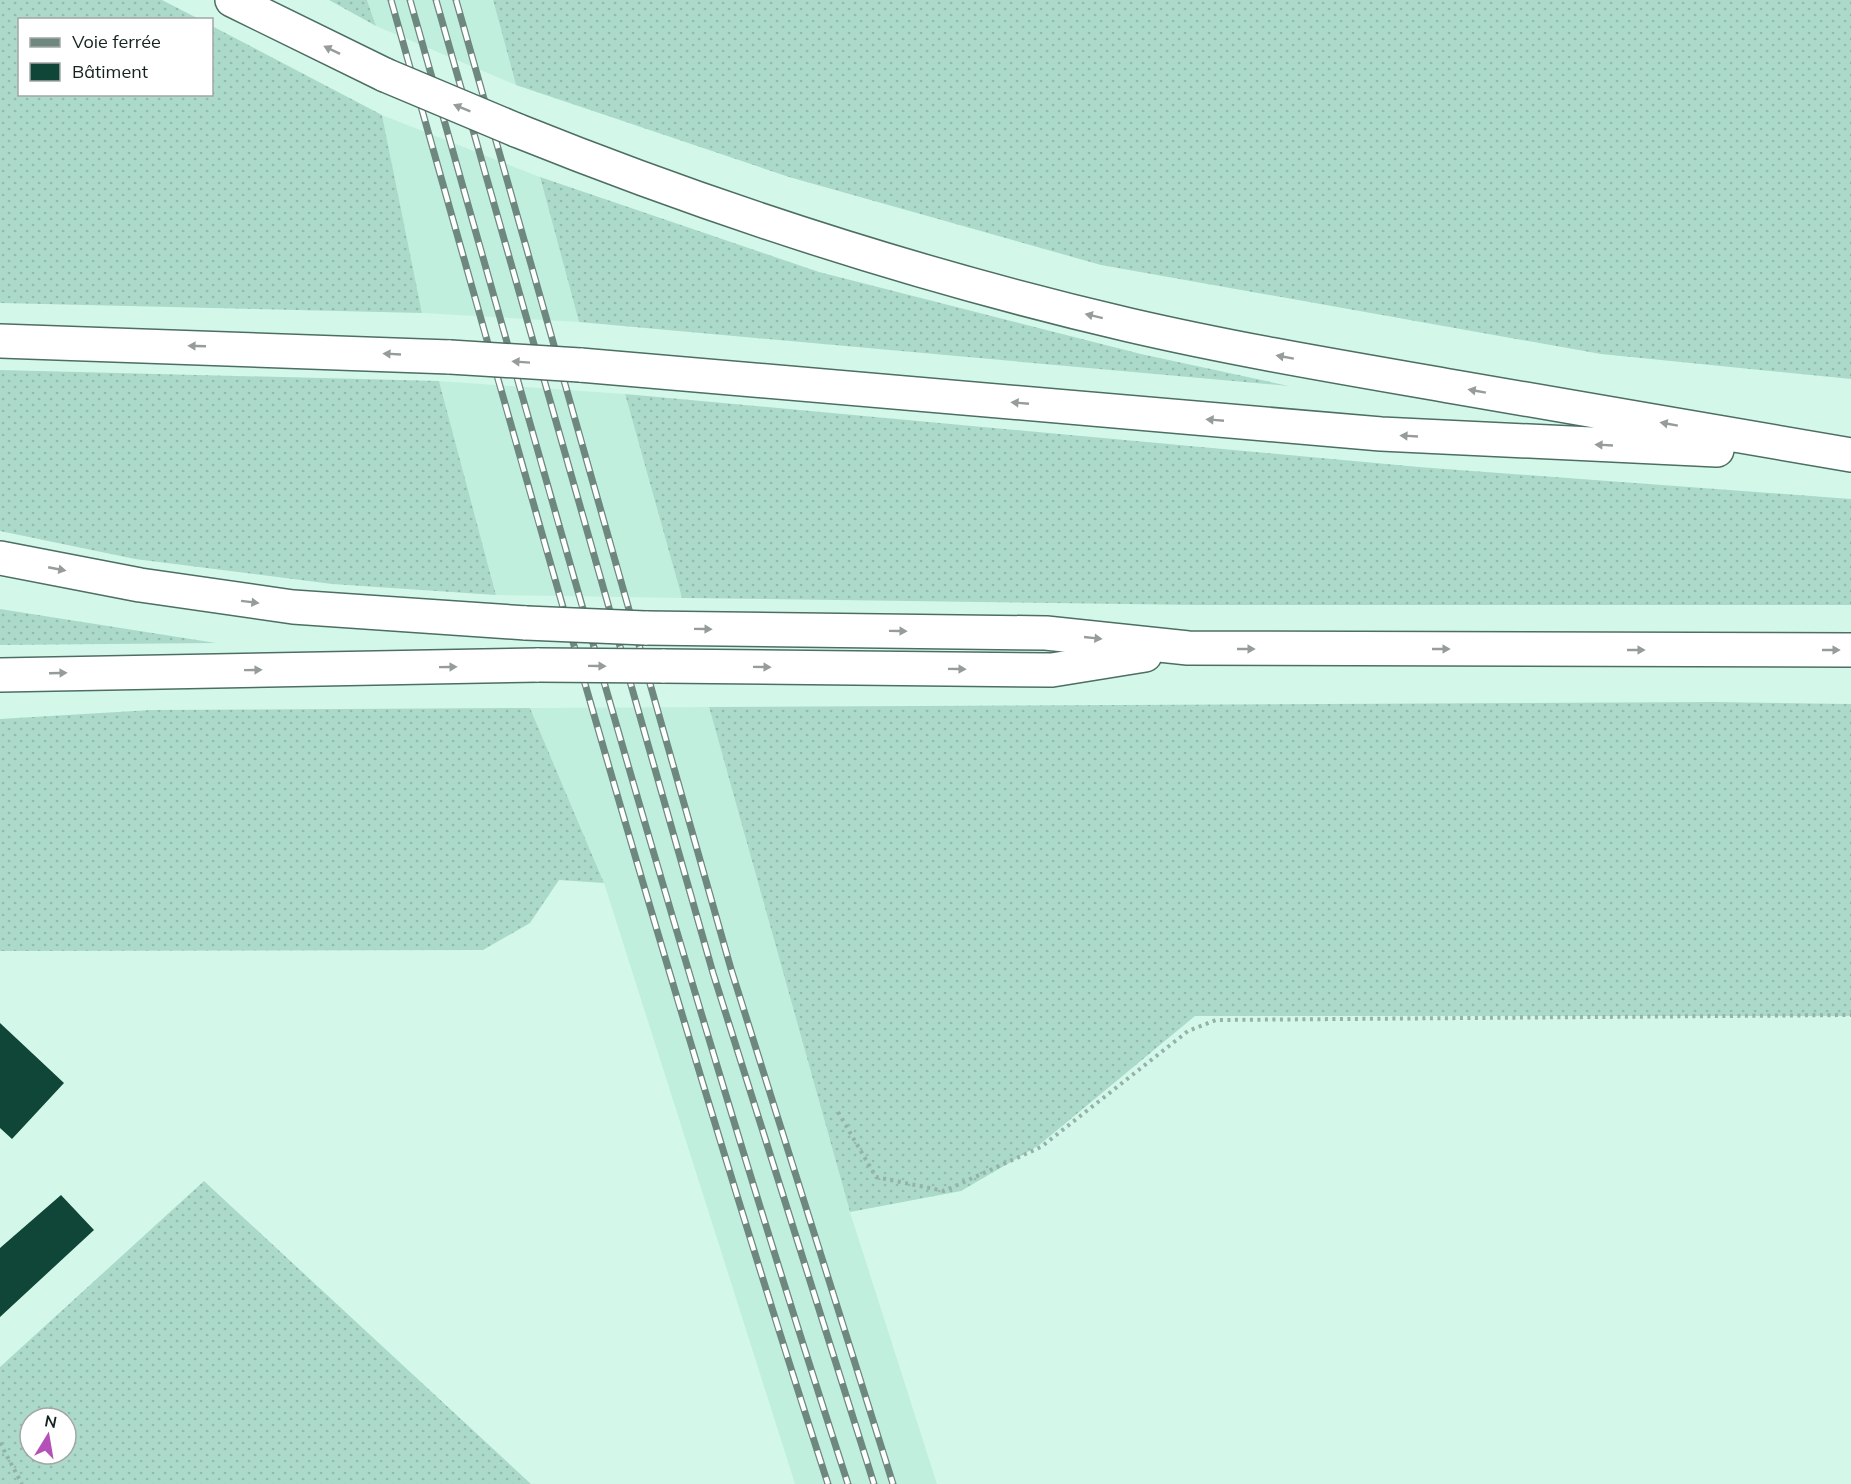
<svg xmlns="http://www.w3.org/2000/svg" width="1851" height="1484" font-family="Mulish,sans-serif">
<defs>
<pattern id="grass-dots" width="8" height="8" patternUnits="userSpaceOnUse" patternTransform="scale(1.5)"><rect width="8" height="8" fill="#acdaca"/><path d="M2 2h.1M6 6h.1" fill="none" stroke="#93bbad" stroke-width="1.8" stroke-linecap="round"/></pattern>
</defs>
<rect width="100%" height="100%" fill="#d3f8ea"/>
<path fill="#c1efde" d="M367,0H493L516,85L376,26Z
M382,115L540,177L579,322L422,313Z
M439,381L625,394L682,598L496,595Z
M709,707L850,1212L937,1484H795L604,883L530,708Z"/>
<path fill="url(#grass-dots)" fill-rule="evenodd" d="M0,0H162L199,19L20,20V94H212V26L382,115L422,313L0,303Z
M329,0H367L376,26Z
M493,0H1851V379L1601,354L1101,265L789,177L516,85Z
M540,177L819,272L1141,354L1289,386L579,322Z
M0,370L439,381L496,595L332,584L135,559L0,531Z
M625,394L1419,467L1851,499V605H1196L682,598Z
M0,609L216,643L0,645Z
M1714,702L1851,704V1016H1195L1038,1146L961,1191L850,1212L709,707Z
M530,708L604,883L559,880L530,923L483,950L0,951V719L151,710Z
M204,1181L531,1484H0V1367ZM30,1418H66V1454H30Z"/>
<path fill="#104638" d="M0,1023L64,1083L12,1139L0,1128Z
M61,1195L94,1230L0,1317V1248Z"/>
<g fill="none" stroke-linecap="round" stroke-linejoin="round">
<g stroke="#4d6e63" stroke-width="36">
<path id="highway" d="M232,0L385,75
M516,130C715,210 920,276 1129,325C1237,350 1346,368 1455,387C1587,410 1719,432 1851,455
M0,341L450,357
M580,365L1381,434L1717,450
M0,558L140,585L293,607L526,623
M645,628L1046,633L1188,648L1851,650
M662,666L1052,670L1145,655
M0,675L539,665"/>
</g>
<path stroke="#94b2a7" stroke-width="4" stroke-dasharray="3 4.5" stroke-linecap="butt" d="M838,1112L876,1177L944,1191L1041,1147L1188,1031L1216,1020L1851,1015
M0,1443L22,1484"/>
<use href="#highway" stroke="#fff" stroke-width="33"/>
<g stroke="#6f887f" stroke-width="7">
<path id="rail" d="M391,0C531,496 669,993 828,1484
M410,0C551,496 688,993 848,1484
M436,0L713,973L874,1484
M456,0L731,969L893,1484"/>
</g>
<use href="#rail" stroke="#fff" stroke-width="4.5" stroke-dasharray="14" stroke-linecap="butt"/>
<g stroke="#4d6e63" stroke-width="36" stroke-linecap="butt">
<path id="highway-bridge" d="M385,75L516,130
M450,357L580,365
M526,623L645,628
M539,665L662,666"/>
</g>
<use href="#highway-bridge" stroke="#fff" stroke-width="33"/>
</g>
<defs><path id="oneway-solid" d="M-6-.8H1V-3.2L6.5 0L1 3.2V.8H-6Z" transform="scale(1.5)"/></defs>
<g fill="#969c9a">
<use href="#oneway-solid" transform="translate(332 50) rotate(-154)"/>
<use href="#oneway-solid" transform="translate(462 108) rotate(-158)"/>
<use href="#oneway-solid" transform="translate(1094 316) rotate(-166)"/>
<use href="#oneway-solid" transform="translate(197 346) rotate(-178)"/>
<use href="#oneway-solid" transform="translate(392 354) rotate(-177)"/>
<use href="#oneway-solid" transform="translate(1285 357) rotate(-170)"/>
<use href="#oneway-solid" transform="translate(521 362) rotate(-176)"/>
<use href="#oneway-solid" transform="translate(1477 391) rotate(-170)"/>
<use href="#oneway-solid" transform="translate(1020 403) rotate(-175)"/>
<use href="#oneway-solid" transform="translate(1215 420) rotate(-175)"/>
<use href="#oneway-solid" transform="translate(1669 424) rotate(-170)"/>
<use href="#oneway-solid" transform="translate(1409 436) rotate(-177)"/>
<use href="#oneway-solid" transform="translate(1604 445) rotate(-177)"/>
<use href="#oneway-solid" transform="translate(57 569) rotate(11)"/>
<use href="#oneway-solid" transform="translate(250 602) rotate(7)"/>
<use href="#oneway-solid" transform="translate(703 629) rotate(1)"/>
<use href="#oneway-solid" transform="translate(898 631) rotate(1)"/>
<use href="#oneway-solid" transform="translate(1093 638) rotate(6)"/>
<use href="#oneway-solid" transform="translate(1246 649)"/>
<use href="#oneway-solid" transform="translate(1441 649)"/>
<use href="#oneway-solid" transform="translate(1636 650)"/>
<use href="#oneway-solid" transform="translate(1831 650)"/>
<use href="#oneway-solid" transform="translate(597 666) rotate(1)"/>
<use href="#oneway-solid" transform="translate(448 667) rotate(-1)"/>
<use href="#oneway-solid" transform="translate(762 667) rotate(1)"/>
<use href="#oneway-solid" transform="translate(957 669) rotate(1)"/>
<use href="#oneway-solid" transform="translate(253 670) rotate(-1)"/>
<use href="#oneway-solid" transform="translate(58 673) rotate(-2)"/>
</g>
<rect x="18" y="18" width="195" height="78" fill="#ffffff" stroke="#a1a7a5" stroke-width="1.5"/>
<rect x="30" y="38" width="30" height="9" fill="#6f887f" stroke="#a1a7a5" stroke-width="1.5"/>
<text x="72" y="48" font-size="18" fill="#15231f">Voie ferrée</text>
<rect x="30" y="63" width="30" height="18" fill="#104638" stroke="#a1a7a5" stroke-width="1.5"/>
<text x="72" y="78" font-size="18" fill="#15231f">Bâtiment</text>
<g transform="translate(48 1436) rotate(11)"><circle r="28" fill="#ffffff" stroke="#a1a7a5" stroke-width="1.5"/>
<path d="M0-4.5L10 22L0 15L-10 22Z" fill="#b451b8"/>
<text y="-9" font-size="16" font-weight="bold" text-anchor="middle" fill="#15231f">N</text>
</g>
</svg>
